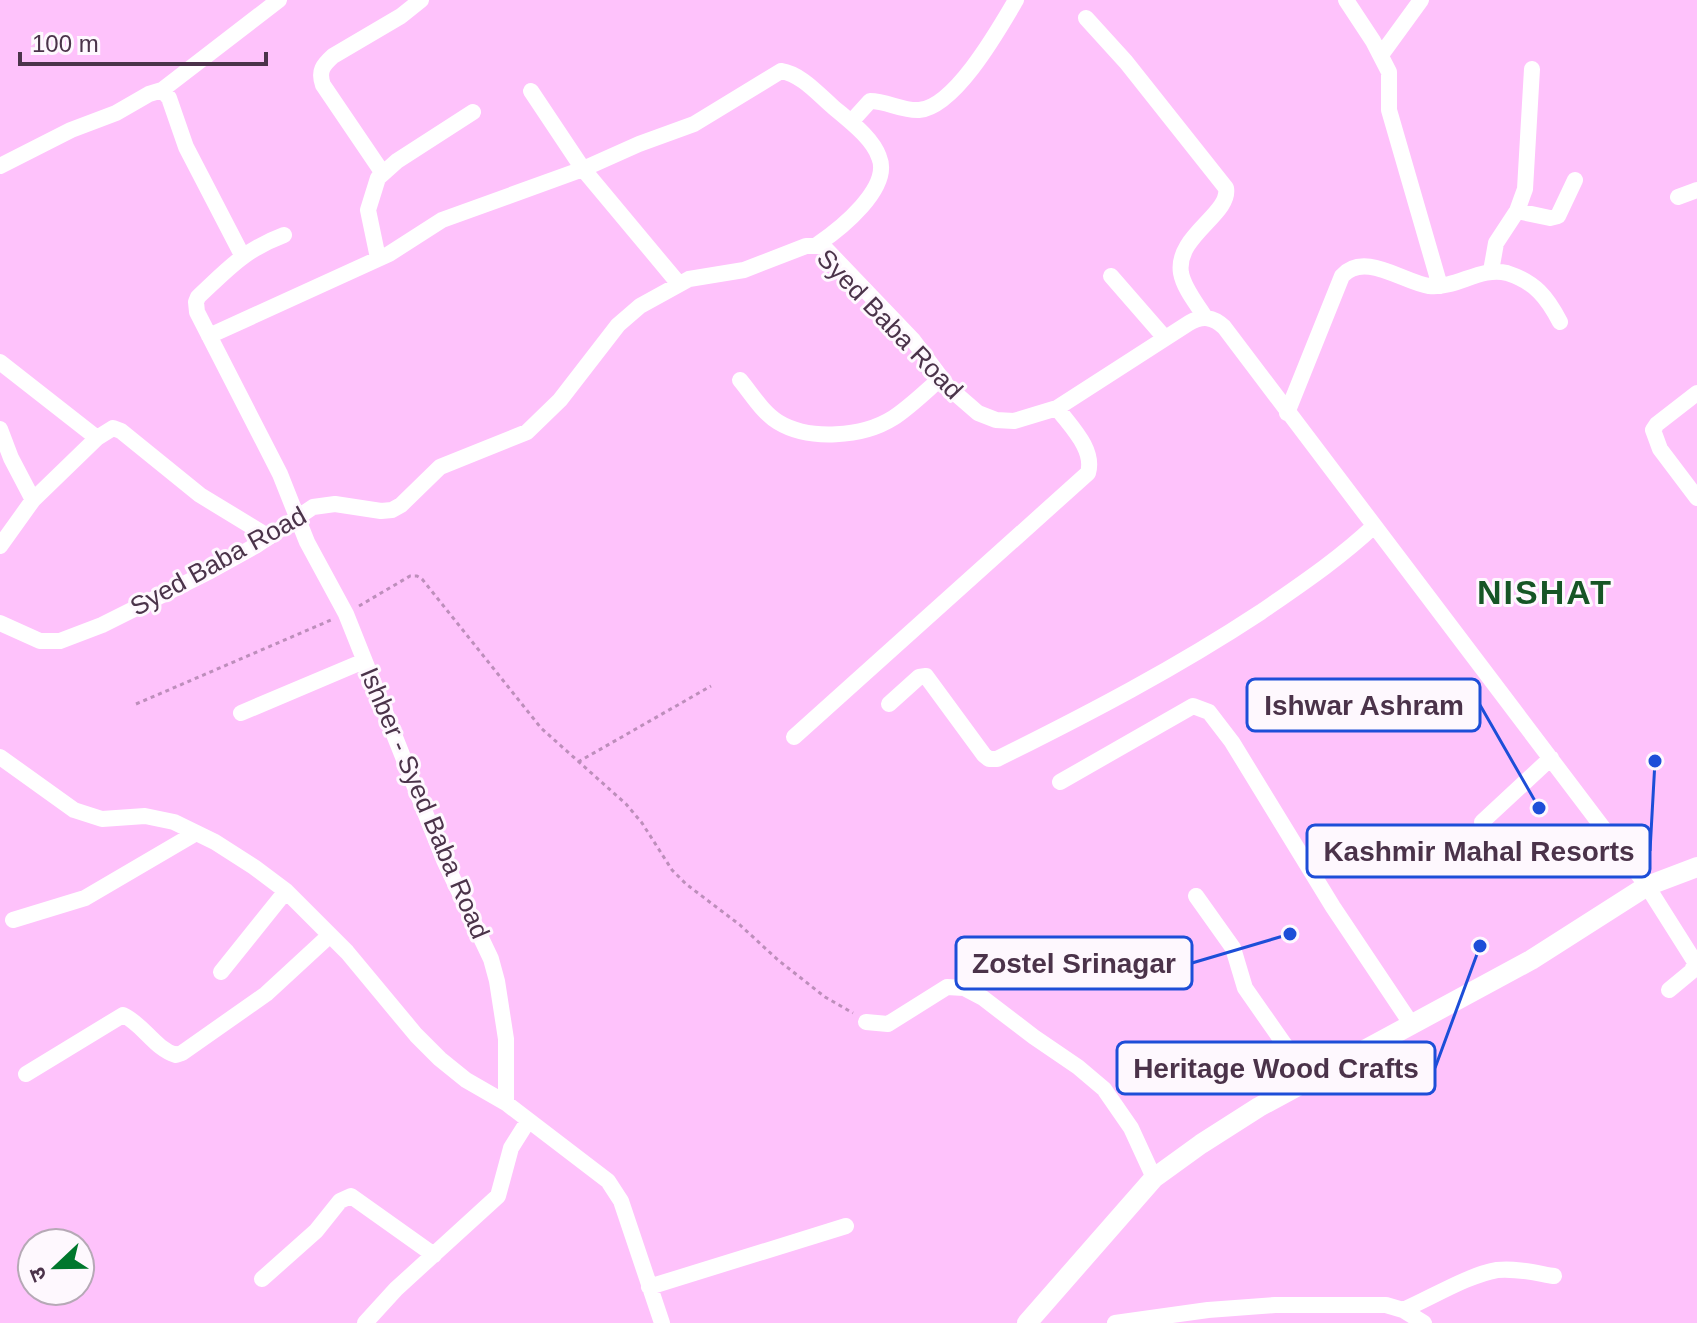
<svg xmlns="http://www.w3.org/2000/svg" width="1697" height="1323" font-family="Arial,'Noto Sans Devanagari',sans-serif">
<rect width="100%" height="100%" fill="#fec2fb"/>
<g fill="none" stroke-linecap="round" stroke-linejoin="round">
<path stroke="#bd8ebb" stroke-width="3" stroke-dasharray="4 4" stroke-linecap="butt" d="M359,606L410,576H417L422,579L541,728L626,804L642,823L672,870L686,884L740,925L778,960L825,997L853,1013
M136,704L331,620
M578,762L711,686"/>
<path stroke="#fff" stroke-width="16" d="M1346,0L1373,41L1389,72V110L1440,286
M1086,18L1126,62L1226,188C1231,214 1175,236 1181,273C1184,289 1197,304 1205,317
M1381,55L1421,0
M162,90L279,0
M531,91L583,169L679,284
M851,122L870,101C887,101 902,111 919,110C955,107 999,29 1016,0
M0,166L71,130L116,113L149,94L162,90L169,98L186,147L242,255
M382,172L323,85C318,71 323,65 333,56L401,16L421,0
M1678,197L1697,190
M1517,211L1550,218L1558,216L1575,180
M284,235C244,250 228,269 198,297L196,302L197,312L280,474L307,542L346,614L444,860L491,959L497,981L506,1039V1103
M378,258L368,210L378,178L397,161L473,112
M1491,271L1496,243L1517,211L1525,189L1532,69
M1111,276L1165,338
M209,336L389,254L442,220L583,169L639,144L694,124L781,71C801,74 818,94 832,106C848,120 872,137 879,157C892,188 840,229 818,244
M0,362L97,438L113,428L121,431L200,495L269,537
M740,380C751,393 762,412 778,422C809,441 863,437 893,418C910,407 926,391 941,378
M1697,393L1657,424L1653,430L1660,449L1697,498
M1287,413L1342,276C1364,251 1403,282 1429,286C1456,289 1481,266 1507,273C1535,282 1547,297 1560,322
M0,429L11,458L33,500
M0,546L33,500L97,438
M0,623L40,641H60L102,625L210,571L257,545L313,507L335,504L381,511L392,510L401,505L440,467L527,432L560,400L618,325L640,306L689,279L744,270L806,246H823L913,340L948,387L978,413L996,420L1014,421L1057,408L1189,323C1203,315 1213,317 1224,327L1647,886L1695,962L1692,971L1669,990
M889,704L919,677L926,676L984,755L989,759H997C1088,714 1176,668 1261,612C1300,585 1339,559 1374,526
M241,713L364,661
M794,737L1088,473C1095,449 1070,426 1057,408
M0,757L74,810L102,819L145,816L174,822L215,842L254,867L286,891L347,952L416,1035L440,1059L466,1080L506,1103L608,1181L621,1201L662,1323
M1060,782L1193,706L1209,712L1232,742L1333,907L1412,1025
M1482,822L1551,758
M1196,896L1233,948L1245,988L1310,1081
M13,920L85,898L196,833
M221,972L286,891
M866,1022L888,1024L947,987L964,988L983,998L1034,1037L1078,1067L1104,1089L1131,1128L1154,1178
M26,1074L123,1015C143,1024 155,1049 176,1055L182,1053L266,994L330,935
M262,1279L316,1231L340,1201L351,1196L434,1255
M649,1287L846,1226
M1403,1310C1431,1298 1468,1275 1497,1270C1517,1268 1536,1273 1554,1276
M365,1323L396,1289L498,1196L511,1148L528,1121
M1115,1323L1208,1310L1275,1305H1386L1403,1310L1424,1323"/>
<path stroke="#fff" stroke-width="20" d="M1027,1323L1154,1178L1201,1144L1259,1107L1531,960L1647,886L1697,867"/>
</g>
<g text-anchor="middle" dominant-baseline="central" stroke-width="6" stroke-linejoin="round" paint-order="stroke">
<g font-size="26" fill="#4b334a" stroke="#fef8fe">
<text transform="translate(890 324) rotate(46)">Syed Baba Road</text>
<text transform="translate(218 561) rotate(-29)">Syed Baba Road</text>
<text transform="translate(425 803) rotate(67)">Ishber - Syed Baba Road</text>
</g>
<g font-size="34" font-weight="bold" letter-spacing="2" fill="#165526" stroke="#fef8fe">
<text x="1545" y="592">NISHAT</text>
</g>
</g>
<path fill="none" stroke="#1d4ed8" stroke-width="3" d="M1539 808L1480 705M1655 761L1650 851M1290 934L1192 963M1480 946L1435 1068"/>
<g fill="#1d4ed8" stroke="#fef8fe" stroke-width="3">
<circle cx="1539" cy="808" r="8"/>
<circle cx="1655" cy="761" r="8"/>
<circle cx="1290" cy="934" r="8"/>
<circle cx="1480" cy="946" r="8"/>
</g>
<g fill="#fef8fe" stroke="#1d4ed8" stroke-width="3">
<rect x="1247" y="679" width="233" height="52" rx="8"/>
<rect x="1307" y="825" width="343" height="52" rx="8"/>
<rect x="956" y="937" width="236" height="52" rx="8"/>
<rect x="1117" y="1042" width="318" height="52" rx="8"/>
</g>
<g font-size="28" text-anchor="middle" font-weight="bold" fill="#4b334a">
<text x="1364" y="715">Ishwar Ashram</text>
<text x="1479" y="861">Kashmir Mahal Resorts</text>
<text x="1074" y="973">Zostel Srinagar</text>
<text x="1276" y="1078">Heritage Wood Crafts</text>
</g>
<g transform="translate(56 1267) rotate(248)"><circle r="38" fill="#fef8fe" stroke="#b6a9b6" stroke-width="2"/>
<path d="M0-6L14 30L0 20L-14 30Z" fill="#00772d"/>
<text y="-12" font-size="22" font-weight="bold" text-anchor="middle" fill="#4b334a">उ</text>
</g>
<path d="M20 52v12h246v-12" fill="none" stroke="#4b334a" stroke-width="4"/>
<text x="32" y="52" font-size="24" fill="#4b334a" stroke="#fef8fe" stroke-width="6" paint-order="stroke">100 m</text>
</svg>
